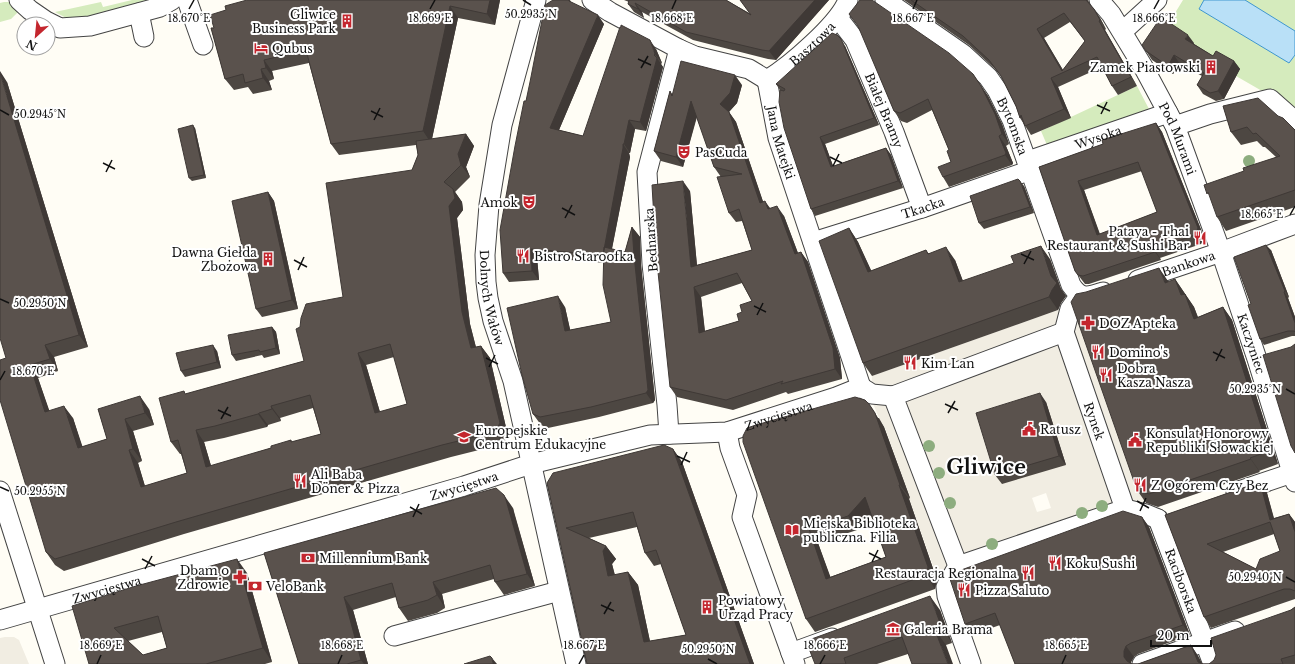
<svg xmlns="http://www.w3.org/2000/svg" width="1295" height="664" font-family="'Libre Baskerville',serif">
<rect width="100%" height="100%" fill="#fffdf5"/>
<path fill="#d5ebbd" d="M132,0H158L70,20L55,12L101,2L103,7Z
M1183,0H1295V110L1236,76L1167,26Z
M4,2H11L21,9L11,19L0,22V3Z
M1137,86L1149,109L1047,145L1041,131Z"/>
<path fill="#f1ede2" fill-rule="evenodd" d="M1064,308L1080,315L1150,515L940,585L909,499L910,498L885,428L880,420L871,399L872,376ZM1046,493L1051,508L1037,512L1032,498Z
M5,637H14L19,640L29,664H0V638Z"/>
<path fill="#b9e0f7" stroke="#3f96cf" d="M1204,0H1245L1295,31V55L1289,63L1199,9Z"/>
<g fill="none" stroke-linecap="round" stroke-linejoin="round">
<g stroke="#444" stroke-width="21">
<g id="minor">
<path d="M19,0L30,10L46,21L60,28L90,26L160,7L172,0"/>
<path d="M187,0L203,45"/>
<path id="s1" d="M536,0L502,125L489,205L485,255L486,282L488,298L493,321L513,381L576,664"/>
<path d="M592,0L610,12L679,49L695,56L749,69L767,80"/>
<path id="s2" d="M885,0L963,54L988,77L997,90L1012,120L1071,285C1081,300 1088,297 1103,292"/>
<path id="s3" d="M1099,0L1111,14L1145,70L1175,126L1182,145L1221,252L1257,359L1295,482"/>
<path d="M139,13L144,37"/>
<path id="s4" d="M838,18L855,40L894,132L922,208"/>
<path d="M1123,31L1157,0"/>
<path id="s5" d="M767,80L778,138L861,387"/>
<path id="s6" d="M767,80C790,66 839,24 848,0"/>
<path d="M1175,126L1210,114L1270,99L1295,121"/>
<path id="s7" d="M1028,161L1168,113"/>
<path id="s8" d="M813,242L922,208L1031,170"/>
<path id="s9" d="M1138,280L1221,252L1295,224"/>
<path id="s10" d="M1080,295L1070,309L1064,332L1125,509"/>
<path d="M861,387L872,394L893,396"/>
<path d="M727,432L730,448L747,495L742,517L795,664"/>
<path d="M669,434L667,405L652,264L647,172L679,49"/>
<path d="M0,491L55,664"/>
<path d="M1236,492L1295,472"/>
<path id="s11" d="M1158,519L1213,664"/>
<path d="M958,566L1125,509L1146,514L1158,519"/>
<path id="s12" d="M0,620L464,486L531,464L650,435L727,432L836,397L861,387"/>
<path d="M394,636L559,591"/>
<path d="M791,653L832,638"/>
<path d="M971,664L947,596L946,587L958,566L893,396L1064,332"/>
<path d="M1142,664L1235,631"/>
</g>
</g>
<use href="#minor" stroke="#fff" stroke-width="19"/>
</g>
<g fill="#8dad7f">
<circle cx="1249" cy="161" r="6"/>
<circle cx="929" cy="446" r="6"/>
<circle cx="939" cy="473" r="6"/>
<circle cx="950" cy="503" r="6"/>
<circle cx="1102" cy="506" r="6"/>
<circle cx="1082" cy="513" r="6"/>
<circle cx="992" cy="544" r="6"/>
</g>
<path fill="#4d4742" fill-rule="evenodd" d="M500,0L495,25L458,18L432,139L466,134L474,146L466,167L470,177L455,192L462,202L463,210L457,218L470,324L476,347L481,346L490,358L508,436L503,444L451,457L184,534L64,571L55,565L46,552L6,358L7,82L88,347L54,357L58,371L38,378L49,411L73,418L82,447L107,439L98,409H149L154,425L133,431L142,461L138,463L145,486L187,473L181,454H180L171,442L186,394L304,361L300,327L343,297L412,170L418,155L416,145L339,155L331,144L309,63L272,71L274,79L269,81L272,90L253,94L248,87L234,90L225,79L211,28ZM394,357L407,404L380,412L366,365ZM313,408L321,434L292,442L291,440L271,448L211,466L204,442L224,438L267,427L268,425L281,421L280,418Z
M553,0H570L571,2L604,24L559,130L583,136L656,49L662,63L661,64L663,67L646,131L635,129L630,153H629L630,157L612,249L625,252L632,227L640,237L641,265L655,400L653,403L599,417L548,428L541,425L533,414L565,307L570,330L611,322L604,263L537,257L539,280L509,282L503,273L526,101Z
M624,0H726L751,14L740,0H829L776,60L768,59L693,40L642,12L644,18L634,12L628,4L629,2Z
M904,0H1088L1090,4L1100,18L1106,29L1105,30L1137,86L1118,95L1112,86L1102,67L1058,87L1071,118L1031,135L1020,118L1016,106L1001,76L995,69L969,45ZM1070,22L1085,41L1063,70L1044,38Z
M859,27L973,74L988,96L1002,124L1009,144L1006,146L1013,163L1012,165L949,187L943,177L951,162L949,150L932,110L907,123L901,121L894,111Z
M1194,43V44L1213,56L1234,61L1240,69L1224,99L1216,101L1203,94L1197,85L1202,76L1180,64L1173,74L1152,60L1146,51Z
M845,46L879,125L825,144L833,166L886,148L891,155L903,188L815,216L811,209L780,90L776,84Z
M742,85L737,103L729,112L736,122L763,202L770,208L784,216L798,253L801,252L808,262L840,358L842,379L788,394L786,392L733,410L677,397L670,387L690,191L697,265L752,250L742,221L736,222L729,213L721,177L714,167L697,117L683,167L661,161L654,151L670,91L672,94ZM742,283L752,301L742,312L739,321L705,331L701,297Z
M1223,106L1295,130V207L1226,231L1217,217L1244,171L1276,157L1265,147H1263L1257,141L1241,145L1231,132Z
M1156,123L1162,132L1204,237L1201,244L1160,258L1161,260L1089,284H1085L1075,271L1039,167L1103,144ZM1142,171L1157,212L1100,234L1084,190Z
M195,128L206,178L192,181L189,178Z
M1024,186L1034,213L984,229L979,223Z
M268,192L274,201L298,309L262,317L256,309Z
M849,228L858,242L871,271L926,250L928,253L955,260L963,281L1050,259L1061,289L1066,296L1061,303L1058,310L872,376L863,363Z
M1271,250L1289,297L1288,298L1295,317V336H1292L1264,345L1260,339L1251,304Z
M1175,279L1194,307L1198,317L1223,307L1232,320L1278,464L1259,471L1260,472L1158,507L1146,503L1137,490L1169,282Z
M272,327L276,332L280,354L264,358L262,355L236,361L232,355Z
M217,351L221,368L185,377L181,371Z
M1046,402L1066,465L1002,484L995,475Z
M879,418L884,427L910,498L909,499L937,580L935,589L815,632L806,619L747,428ZM871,515L886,557L830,577L818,543L857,530Z
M673,449L682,462L754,664H587L547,483ZM637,527L645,553L654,566L661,564L686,635L650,641L638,585L628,572L615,575L612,564L616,559L606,546L589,538Z
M1260,482L1267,493L1274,518L1289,514L1295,522V599L1292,600L1211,628L1204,617L1165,515ZM1274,534L1280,551L1256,569L1223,552Z
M513,508L535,586L504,595L495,582L494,579L442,594L445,608L437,613L408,621L399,608L396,597L353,610L368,664H299L264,553Z
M1142,517L1149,527L1190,635L1138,654L1134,657L1131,662V664H1138L1191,645L1198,656L1202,663L1203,664H1015L1000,625L972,635L965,624Z
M247,573L272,662L265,664H89L136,586ZM162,632L167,648L143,655L128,641Z
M1295,607V664H1203H1209Z
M940,610L952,643L946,645L908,654L877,664H815Z"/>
<path fill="#3f3936" d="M490,0H500L495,25L487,14Z
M815,0H829L776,60L769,51Z
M635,3L642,12L644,18L638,9Z
M450,6L458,18L431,143L423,131Z
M1094,9L1100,18L1106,29L1100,20Z
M598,15L604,24L556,137L550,128Z
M1099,21L1105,30L1137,86L1131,77Z
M1037,29L1044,38L1064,72V73Z
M1188,35L1194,43L1191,47L1185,39Z
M841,39L845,46L879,125L874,118Z
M650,40L656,49L662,63L655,54Z
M1174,55L1180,64L1173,74L1168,66Z
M657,58L663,67L646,131L640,122Z
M264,60L272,71L274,79L266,68Z
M1234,61L1240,69L1224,99L1218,91Z
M261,69L269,81L272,90L263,78Z
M0,71L7,82L88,347L79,335L0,73Z
M735,75L742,85L737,103L727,114L720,104Z
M1051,78L1058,87L1071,118L1064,109Z
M981,86L988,96L1002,124L1009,144L1002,134Z
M691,101L698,111L683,167L676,157Z
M729,112L736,122L767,213L760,203Z
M629,120L635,129L630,153L624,144Z
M1156,123L1162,132L1204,237L1201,244L1195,235Z
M193,125L195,128L206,178L204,175Z
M466,134L474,146L466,167L470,177L461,165L458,154Z
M999,136L1006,146L1013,163L1012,165L1005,155Z
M820,137L825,144L836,174L831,167Z
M623,144L629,153L630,157L609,263L603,255Z
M886,148L891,155L903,188L898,181Z
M683,181L690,191L698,277L691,267Z
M1020,181L1024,186L1034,213L1030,207Z
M1078,181L1084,190L1103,244L1097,235Z
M453,189L462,202L463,210L457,218L470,324L479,360L471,348L462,312L449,206Z
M268,192L274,201L298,309L292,300Z
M765,201L772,211L768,209Z
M777,206L784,216L802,264L795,254Z
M632,227L640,237L641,265L655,400L653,403L646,393L634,255Z
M849,228L858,242L878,285L868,272Z
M1266,245L1271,250L1289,297L1285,291Z
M1041,246L1050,259L1061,289L1051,276Z
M946,247L955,260L968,295L959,282Z
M531,249L537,257L539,280L532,271Z
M1154,249L1160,258L1161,260L1155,252Z
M801,252L808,262L840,358L842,379L835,369Z
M1159,268L1168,281L1174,296L1165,283Z
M1175,279L1194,307L1203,332L1194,319L1181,295Z
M1057,283L1066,296L1061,303L1058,310L1049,297L1052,290Z
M694,287L701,297L706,343L699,333Z
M1284,292L1288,298L1295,317V323Z
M558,296L565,307L573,342L565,331Z
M1223,307L1232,320L1278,464L1269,451Z
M272,327L276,332L280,354L276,348Z
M45,345L54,357L58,371L50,359Z
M213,345L217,351L221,368L217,362Z
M481,346L490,358L508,436L503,444L495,432Z
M358,353L366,365L384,426L375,413Z
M30,365L38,378L54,424L45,412Z
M1040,393L1046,402L1066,465L1059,456Z
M140,396L149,409L154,425L145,413Z
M869,404L884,427L910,498L900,485Z
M64,406L73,418L87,460L78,448Z
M271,406L280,418L281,421L272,409Z
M259,413L268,425L267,427L258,414Z
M125,419L133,431L142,461L133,449Z
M196,430L204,442L215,479L206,467Z
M673,449L682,462L754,664H750Z
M129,450L138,463L149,500L141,487Z
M1250,458L1259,471L1260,472L1251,459Z
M1260,482L1267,493L1277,531L1270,520Z
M899,485L909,499L937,580L935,589L926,575Z
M504,495L513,508L514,513L535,586L527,574Z
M865,497L875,511L857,530L848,516Z
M1289,514L1295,522V532Z
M1142,517L1149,527L1190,635L1183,625Z
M809,529L818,543L836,592L826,579Z
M606,546L616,559L612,564L618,589L608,576L603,551Z
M237,559L247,573L272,662L263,648Z
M628,572L638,585L653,656L644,642Z
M433,582L442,594L445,608L437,595Z
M930,596L940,610L952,643L942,628Z
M344,597L353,610L368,664H364L361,660Z
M935,630L946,645L953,664H948Z
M1191,645L1198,656L1202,664L1198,662Z
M1126,646L1134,657L1131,662V664H1129L1124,657V651Z
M492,658L497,664H493Z"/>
<path fill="#5a524d" stroke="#3f3936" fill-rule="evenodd" d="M247,0H490L487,14L450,6L423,131L331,144L306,50L264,60L266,68L261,69L263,78L245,83L243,74L225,79L211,28H214L210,15L226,10L225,6Z
M553,0H569V1L598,15L550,128L583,136L620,27H621V25L650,40L655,54L654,55L657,58L640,122L629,120L624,144H623V148L603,255L531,249L532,271L503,273L500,230L515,146L524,101H526L530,82L545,5Z
M629,0H726L751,15L740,0H815L769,51L762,50L686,32L635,3L638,9L628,4Z
M860,0H872L949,53L973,74L981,86L995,114L1002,134L999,136L1006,153L1005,155L943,177L938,167L951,162L947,151L949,150L928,99L900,113L894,111L858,26L849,14Z
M911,0H1086L1094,9L1100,20L1099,21L1131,77L1112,86L1097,57L1051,78L1064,109L1025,126L1021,115L1020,118L1016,106L1001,76L989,60L963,36ZM1064,13L1085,41L1062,71L1037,29Z
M1161,17L1188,35L1185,39L1213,56L1216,51L1234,61L1218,91L1210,93L1197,85L1204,73L1174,55L1168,66L1146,51L1142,45Z
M832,33L837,35L841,39L874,118L820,137L831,167L886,148L898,181L811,209L784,128L779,102L780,90L784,91L785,89L776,84Z
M681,61L735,75L730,93L720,104L729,112L760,203L765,201L768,209L777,206L795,254L801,252L833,348L835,369L781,384L783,381L726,400L670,387L656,253L652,185L683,181L691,267L752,250L739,209L729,213L717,177L742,174L714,167L691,101L676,157L654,151L670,91L672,96ZM737,273L752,301L740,305L742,312L737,314L739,321L699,333L694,287Z
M0,73L79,335L45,345L50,359L30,365L45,412L64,406L78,448L107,439L98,409L140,396L145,413L125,419L133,449L129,450L141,487L187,473L178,440L171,442L159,398L184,391L185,394L304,361L296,329L300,327L301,318L306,304L343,297L326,183L412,170L418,155L416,141L466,134L458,154L461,165L444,182L453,189L455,198L449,206L462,312L471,348L481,346L500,423L495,432L442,445L176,522L55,559L46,552L0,400V360L6,358L0,338ZM390,344L407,404L375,413L358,353ZM310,395L321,434L291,442V440L271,446V448L206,467L196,430L215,426L258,414L259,413L272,409L271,406Z
M1258,98L1278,116L1283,118L1295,130V190L1217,217L1208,192L1207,194L1204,185L1244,171L1243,168L1280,156L1256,133L1253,134L1247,127L1231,132L1223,106Z
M1156,123L1198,228L1195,235L1154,249L1155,252L1083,276L1078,275L1075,271L1039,167L1103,144L1102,140ZM1138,162L1157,212L1097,235L1078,181Z
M193,125L204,175L189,178L178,129Z
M1018,179L1020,181L1030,207L979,223L970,196Z
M268,192L292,300L256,309L232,201Z
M632,227L634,255L648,390L646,393L591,407L540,417L533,414L522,375L507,308L558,296L565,331L611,322L603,285L604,247L625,252Z
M849,228L868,272L926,250L928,254L946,247L959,282L1014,263L1011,256L1041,246L1051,276L1057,283L1052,290L1049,297L863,363L819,241Z
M1266,245L1285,291L1284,292L1295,323V332L1294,331H1288L1260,339L1248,305L1251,304L1234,257Z
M1159,268L1165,283L1175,279L1181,295L1185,294L1194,319L1223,307L1269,451L1250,458L1251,459L1149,494L1137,490L1071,302L1076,294L1086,292Z
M272,327L276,348L260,352L259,350L232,355L228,335Z
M1295,344V453L1291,446L1263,355L1291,347Z
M213,345L217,362L181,371L176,353Z
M1040,393L1059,456L995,475L976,413Z
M855,397L865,400L869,404L875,413L900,485H899L928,567L926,575L806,619L743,442V436L747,428L756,425ZM865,497L886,557L826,579L809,529L848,516Z
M664,445L673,449L750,664H587L547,483L553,473ZM633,512L645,553L656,550L686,635L644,642L628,572L608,576L603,551L606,546L566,528Z
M1260,482L1270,520L1289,514L1295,532V591L1290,589H1284L1204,617L1165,515ZM1270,522L1280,551L1260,559L1256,569L1207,544Z
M496,488L504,495L506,500L527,574L495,582L490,565L433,582L437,595L428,600L399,608L392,583L344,597L361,660L347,664H299L264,553Z
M1123,511L1142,517L1183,625L1131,643L1126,646L1124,651V657L1127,661L1132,664H1138L1191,645L1198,662L1203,664H1015L995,613L965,624L950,579L953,573Z
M237,559L263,648L206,664H89L72,606L136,586ZM158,616L167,648L143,655L114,628Z
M930,596L942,628L935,630L948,664H912L902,637L844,658L846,664H815L806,641Z
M1295,607V655L1281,659L1283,664H1203H1209L1214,660L1216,655L1211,638L1291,610Z
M490,656L492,658L493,664H464Z"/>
<path fill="none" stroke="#111" stroke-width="1.5" d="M523,0L531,5M189,9L194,0M430,9L435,0M672,9L676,0M913,9L917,0M1154,9L1159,0M638,59L651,65M641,68L648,56M1097,105L1110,111M0,110L9,115M371,111L383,117M1101,114L1107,102M374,120L380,108M830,157L842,163M103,163L115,169M833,166L839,154M106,172L112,160M562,208L575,215M1290,215L1295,206M565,218L572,205M1021,254L1034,260M294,260L307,267M1024,264L1031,251M298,270L304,257M0,299L9,303M754,306L766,312M757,315L763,303M1213,352L1225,358M486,358L498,364M1216,361L1222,349M489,367L495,355M0,380L5,371M1286,389L1295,394M945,404L958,410M218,410L231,416M948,413L955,401M221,419L228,407M677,456L690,462M681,465L687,452M0,487L9,491M1137,501L1149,508M410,507L422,514M1140,511L1146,498M413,517L419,504M869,553L881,559M142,559L155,566M872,562L878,550M145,569L152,556M1286,577L1295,582M601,605L614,611M604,614L611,602M708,659L717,664M97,664L101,655M338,664L342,655M579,664L584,655M820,664L825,655M1062,664L1066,655"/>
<defs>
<g id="building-bare" transform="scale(1.08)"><path d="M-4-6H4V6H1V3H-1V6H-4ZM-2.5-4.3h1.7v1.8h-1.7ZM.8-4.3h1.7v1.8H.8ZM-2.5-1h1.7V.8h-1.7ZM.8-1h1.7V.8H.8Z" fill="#c4262e" stroke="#fff" stroke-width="2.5" paint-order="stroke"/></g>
<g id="hotel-bare" transform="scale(1.08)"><path d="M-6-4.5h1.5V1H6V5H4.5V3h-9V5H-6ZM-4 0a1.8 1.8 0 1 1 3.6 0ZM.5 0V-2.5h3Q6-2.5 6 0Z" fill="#c4262e" stroke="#fff" stroke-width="2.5" paint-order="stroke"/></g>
<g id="theatre-bare" transform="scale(1.08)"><path d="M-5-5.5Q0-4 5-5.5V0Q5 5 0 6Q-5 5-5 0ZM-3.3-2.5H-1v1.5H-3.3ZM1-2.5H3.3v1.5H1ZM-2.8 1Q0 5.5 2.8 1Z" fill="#c4262e" stroke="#fff" stroke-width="2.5" paint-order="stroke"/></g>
<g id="restaurant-bare" transform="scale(1.08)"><path d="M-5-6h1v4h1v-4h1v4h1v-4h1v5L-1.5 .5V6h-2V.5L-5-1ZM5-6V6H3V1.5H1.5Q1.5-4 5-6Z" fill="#c4262e" stroke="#fff" stroke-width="2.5" paint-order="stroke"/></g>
<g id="pharmacy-bare" transform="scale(1.08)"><path d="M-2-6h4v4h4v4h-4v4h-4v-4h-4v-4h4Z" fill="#c4262e" stroke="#fff" stroke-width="2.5" paint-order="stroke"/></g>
<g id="civic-bare" transform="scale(1.08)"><path d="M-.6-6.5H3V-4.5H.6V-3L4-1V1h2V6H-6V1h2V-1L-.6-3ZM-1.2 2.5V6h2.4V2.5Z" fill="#c4262e" stroke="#fff" stroke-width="2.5" paint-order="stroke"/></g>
<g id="university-bare" transform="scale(1.08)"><path d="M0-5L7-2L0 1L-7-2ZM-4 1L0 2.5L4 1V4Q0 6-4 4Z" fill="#c4262e" stroke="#fff" stroke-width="2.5" paint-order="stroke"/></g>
<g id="library-bare" transform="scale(1.08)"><path d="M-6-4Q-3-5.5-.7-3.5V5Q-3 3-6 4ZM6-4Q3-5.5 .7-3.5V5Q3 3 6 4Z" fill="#c4262e" stroke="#fff" stroke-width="2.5" paint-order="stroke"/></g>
<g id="bank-bare" transform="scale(1.08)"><path d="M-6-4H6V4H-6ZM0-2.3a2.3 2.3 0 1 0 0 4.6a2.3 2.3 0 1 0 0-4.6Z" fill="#c4262e" stroke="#fff" stroke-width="2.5" paint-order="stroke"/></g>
<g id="museum-bare" transform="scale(1.08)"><path d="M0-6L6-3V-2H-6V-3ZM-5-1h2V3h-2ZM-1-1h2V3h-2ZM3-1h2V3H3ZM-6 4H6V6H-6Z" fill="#c4262e" stroke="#fff" stroke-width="2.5" paint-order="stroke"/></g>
</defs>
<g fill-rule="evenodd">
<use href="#building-bare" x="347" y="21"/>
<use href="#hotel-bare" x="261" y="48"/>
<use href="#building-bare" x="1211" y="67"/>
<use href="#theatre-bare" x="684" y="152"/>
<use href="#theatre-bare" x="529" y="202"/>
<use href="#restaurant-bare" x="1200" y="238"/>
<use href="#restaurant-bare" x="523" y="256"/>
<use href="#building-bare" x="268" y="259"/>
<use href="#pharmacy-bare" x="1088" y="323"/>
<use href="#restaurant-bare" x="1098" y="352"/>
<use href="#restaurant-bare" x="910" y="363"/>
<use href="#restaurant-bare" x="1106" y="375"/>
<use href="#civic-bare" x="1029" y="429"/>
<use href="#university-bare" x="464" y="437"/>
<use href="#civic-bare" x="1135" y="440"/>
<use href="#restaurant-bare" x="300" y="481"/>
<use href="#restaurant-bare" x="1140" y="485"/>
<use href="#library-bare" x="792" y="530"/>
<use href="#bank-bare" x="308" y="558"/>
<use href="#restaurant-bare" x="1055" y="563"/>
<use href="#restaurant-bare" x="1028" y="573"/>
<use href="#pharmacy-bare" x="240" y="577"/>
<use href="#bank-bare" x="255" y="586"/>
<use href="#restaurant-bare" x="964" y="590"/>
<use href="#building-bare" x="707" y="607"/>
<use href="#museum-bare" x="893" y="629"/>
</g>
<g text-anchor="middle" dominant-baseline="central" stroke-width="4" stroke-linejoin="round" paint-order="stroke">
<g font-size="12" fill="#111" stroke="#fff" text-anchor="start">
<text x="336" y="14" text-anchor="end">Gliwice<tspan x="336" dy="14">Business Park</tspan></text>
<text x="272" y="48">Qubus</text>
<text x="1200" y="67" text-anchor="end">Zamek Piastowski</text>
<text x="695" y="152">PasCuda</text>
<text x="518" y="202" text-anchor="end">Amok</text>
<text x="1189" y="231" text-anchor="end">Pataya - Thai<tspan x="1189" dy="14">Restaurant &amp; Sushi Bar</tspan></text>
<text x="257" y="252" text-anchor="end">Dawna Giełda<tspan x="257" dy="14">Zbożowa</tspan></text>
<text x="534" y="256">Bistro Staroofka</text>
<text x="1099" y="323">DOZ Apteka</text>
<text x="1109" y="352">Domino's</text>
<text x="921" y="363">Kim Lan</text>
<text x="1117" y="368">Dobra<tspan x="1117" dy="14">Kasza Nasza</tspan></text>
<text x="1040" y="429">Ratusz</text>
<text x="475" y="430">Europejskie<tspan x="475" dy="14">Centrum Edukacyjne</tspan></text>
<text x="1146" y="433">Konsulat Honorowy<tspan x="1146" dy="14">Republiki Słowackiej</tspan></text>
<text x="311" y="474">Ali Baba<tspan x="311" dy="14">Döner &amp; Pizza</tspan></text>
<text x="1151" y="485">Z Ogórem Czy Bez</text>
<text x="803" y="523">Miejska Biblioteka<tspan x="803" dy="14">publiczna. Filia</tspan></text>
<text x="319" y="558">Millennium Bank</text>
<text x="1066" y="563">Koku Sushi</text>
<text x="229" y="570" text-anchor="end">Dbam o<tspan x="229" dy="14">Zdrowie</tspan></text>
<text x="1017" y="573" text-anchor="end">Restauracja Regionalna</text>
<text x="266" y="586">VeloBank</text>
<text x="975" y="590">Pizza Saluto</text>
<text x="718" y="600">Powiatowy<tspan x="718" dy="14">Urząd Pracy</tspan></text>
<text x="904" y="629">Galeria Brama</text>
</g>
<g font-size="12" fill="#111" stroke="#fff">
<text stroke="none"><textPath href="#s6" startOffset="58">Basztowa</textPath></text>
<text stroke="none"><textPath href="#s4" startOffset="104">Białej Bramy</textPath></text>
<text stroke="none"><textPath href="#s2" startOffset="184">Bytomska</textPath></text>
<text stroke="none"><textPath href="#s7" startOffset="74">Wysoka</textPath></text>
<text stroke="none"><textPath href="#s3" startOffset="160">Pod Murami</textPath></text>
<text stroke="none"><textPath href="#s5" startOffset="64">Jana Matejki</textPath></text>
<text stroke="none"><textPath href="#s8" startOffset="115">Tkacka</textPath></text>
<text transform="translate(651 240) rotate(-94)">Bednarska</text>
<text stroke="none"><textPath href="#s9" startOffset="53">Bankowa</textPath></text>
<text stroke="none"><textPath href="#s1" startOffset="304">Dolnych Wałów</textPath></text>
<text stroke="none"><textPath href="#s3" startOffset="378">Kaczyniec</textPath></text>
<text stroke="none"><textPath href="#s12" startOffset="807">Zwycięstwa</textPath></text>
<text stroke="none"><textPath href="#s10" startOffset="135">Rynek</textPath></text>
<text stroke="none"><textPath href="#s12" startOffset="483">Zwycięstwa</textPath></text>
<text stroke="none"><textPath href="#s11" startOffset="66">Raciborska</textPath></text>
<text stroke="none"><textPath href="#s12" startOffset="111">Zwycięstwa</textPath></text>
</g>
<g font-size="20" font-weight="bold" fill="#111" stroke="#fff">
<text x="986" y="467">Gliwice</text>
</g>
</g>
<g font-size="10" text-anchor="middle" fill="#111" stroke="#fff" stroke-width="4" stroke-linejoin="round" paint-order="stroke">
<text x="531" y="18">50.2935°N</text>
<text x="189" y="22">18.670°E</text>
<text x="430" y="22">18.669°E</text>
<text x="672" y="22">18.668°E</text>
<text x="913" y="22">18.667°E</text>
<text x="1154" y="22">18.666°E</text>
<text x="40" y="118">50.2945°N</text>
<text x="1262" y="218">18.665°E</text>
<text x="40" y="307">50.2950°N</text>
<text x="33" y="375">18.670°E</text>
<text x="1255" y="393">50.2935°N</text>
<text x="40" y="495">50.2955°N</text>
<text x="1255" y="581">50.2940°N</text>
<text x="101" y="649">18.669°E</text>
<text x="342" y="649">18.668°E</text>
<text x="584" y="649">18.667°E</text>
<text x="825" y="649">18.666°E</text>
<text x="1066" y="649">18.665°E</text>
<text x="708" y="653">50.2950°N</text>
</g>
<g transform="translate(36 36) rotate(207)"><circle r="19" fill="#ffffff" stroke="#a0a0a0"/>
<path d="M0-3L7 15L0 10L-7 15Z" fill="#c4262e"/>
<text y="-6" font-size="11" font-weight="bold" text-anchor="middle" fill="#111111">N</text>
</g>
<path d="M1151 640v6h60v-6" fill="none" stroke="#111111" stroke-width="2"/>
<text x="1157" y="640" font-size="12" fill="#111111" stroke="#ffffff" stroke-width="3" paint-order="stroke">20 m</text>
</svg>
